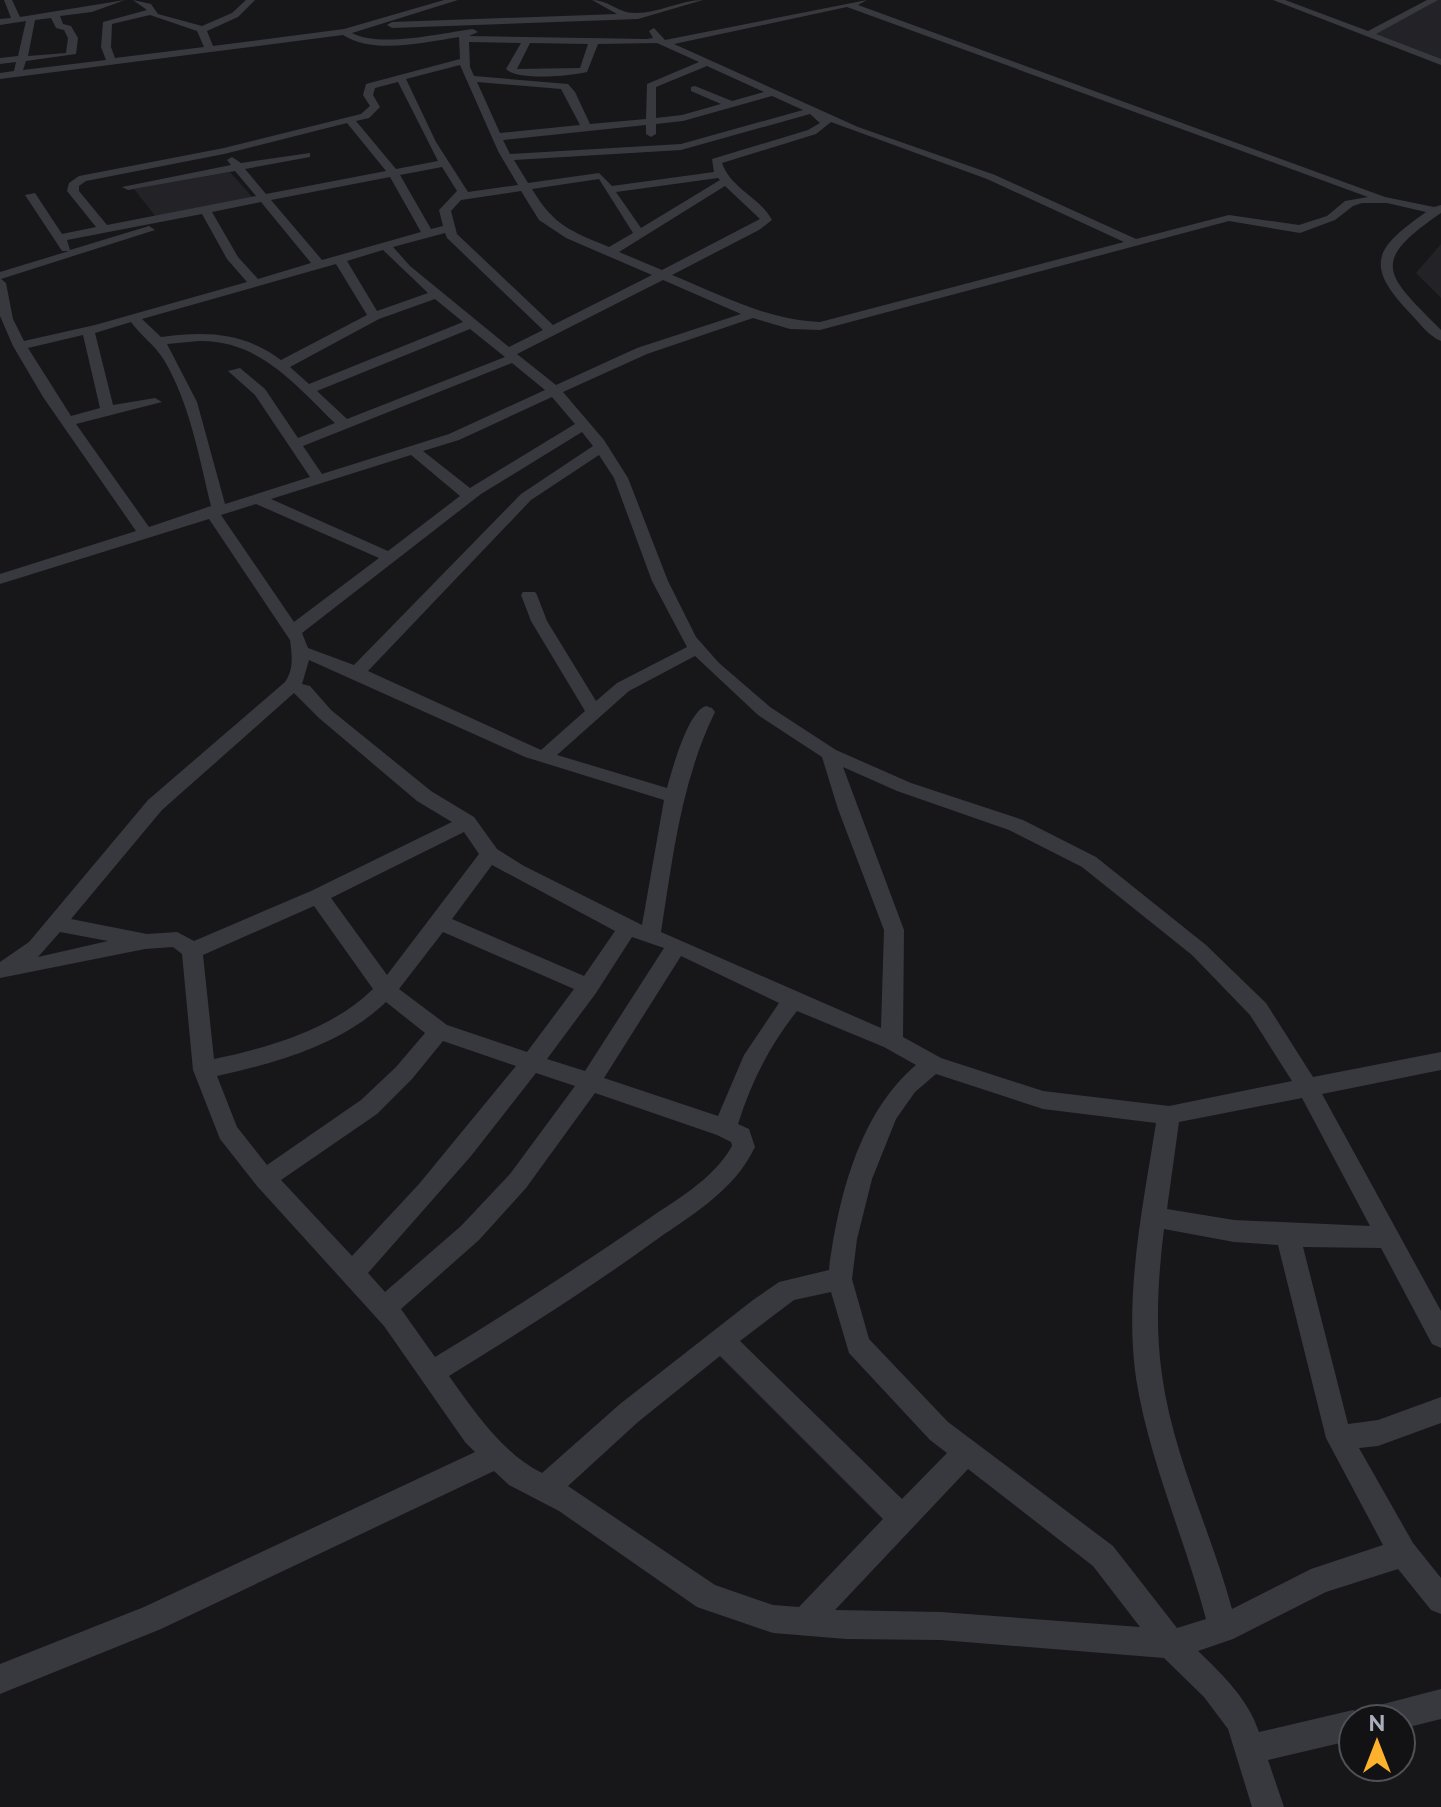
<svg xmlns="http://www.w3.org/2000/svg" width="1441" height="1807" font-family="Raleway,sans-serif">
<rect width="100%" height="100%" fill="#17171a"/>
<path fill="#232327" d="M1436,0H1441V60L1372,34Z
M230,172L253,198L156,217L134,189Z
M1441,244V298L1416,273Z"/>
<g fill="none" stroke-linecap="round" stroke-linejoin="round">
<path fill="#38393f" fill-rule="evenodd" d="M4,0H12L20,17L125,0L92,12L60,16L63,24L71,26L78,38L76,54L26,61L23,70L106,60L101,47L103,22L147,10L133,0L151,4L158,14L202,26L232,13L246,0H255L238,17L207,31L213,46L344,29L444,0H458L352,33C380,48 442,33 473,29L478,32L469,36L647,39L653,38L649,31L654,28L665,40L867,0L858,5L1385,197L1434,207L1441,205V213C1368,263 1386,274 1441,330V341C1428,336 1418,321 1408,311C1363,263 1377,247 1426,212L1387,203H1362L1353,206L1335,220L1300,233L1229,221L820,330L790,329L753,318L647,354L563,392L604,440L628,478L668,581L696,637L719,663L770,707L836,750L911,783L1023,820L1096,857L1206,945L1266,1003L1313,1077L1441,1052V1070L1322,1094L1441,1311V1348L1432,1344L1381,1248L1303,1247L1348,1424L1378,1420L1441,1397V1423L1378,1446L1359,1448L1413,1543L1441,1578V1614L1431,1610L1398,1569L1326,1592L1233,1639L1198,1651C1223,1675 1248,1699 1259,1732L1353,1710L1365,1717L1368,1708L1441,1689V1719L1401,1729V1719H1353V1740L1268,1760L1284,1807H1252L1228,1729L1204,1697L1164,1658L941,1640L846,1639L773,1633L697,1607L559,1511L509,1485L494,1471L161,1629L0,1694V1664L144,1607L475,1452L465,1442L384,1326L257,1186L220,1139L193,1070L182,954L173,947L145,949L0,978V962L29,942L148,800L285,682C294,669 292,655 290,640L209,519L0,584V574L136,531L43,397L13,346L0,316V272L69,251H62L25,195L35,193L62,234L96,227L67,191L69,183L79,176L224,148L361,114L370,106L363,95L366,84L460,59L459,37C425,42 374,55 343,35L0,79V73L14,71L16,62L0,64V58L18,56L26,21L0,25V19L11,18ZM847,7L1368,197L1345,201L1327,216L1299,225L1229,215L1136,239L995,175L858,127L674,44ZM150,15L197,31L204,47L115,58L111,47L112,24ZM51,18L56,28L64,30L68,38L66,53L28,56L35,20ZM469,42L521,43L506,69C517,81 572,76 587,72L598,44L657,43L699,62L647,84L646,119L590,124L575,92L568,84L474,76L470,67ZM530,43L588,44L580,68L517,69ZM460,65L498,151L518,185L468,192L436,142L406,79ZM707,66L764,92L732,101L695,86L691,87V91L721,104L682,115L656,118V87ZM398,82L438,161L396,169L356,121L369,118L380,107L373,95L375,88ZM477,82L561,89L580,125L500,133ZM772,96L803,110L681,144L510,154L503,140L646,125V134L651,137L656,134V124L683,121ZM810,114L820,123L808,130L712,159L714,172L612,186L599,173L528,183L514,160L681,150ZM831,122L987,179L1124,242L820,322C767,320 721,295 672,275L759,230L772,220C760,197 731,189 722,163L816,134ZM347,123L386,171L266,194L245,169L310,157V153L241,163L232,157L227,160L231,165L122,187L128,190L235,171L256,196L107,225L79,191V186L86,181L224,154ZM442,167L457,191L439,210L443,226L431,229L400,175ZM390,177L421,232L322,260L271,200ZM718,178L720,180L641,228L616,192ZM599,179L633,233L609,247C571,231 554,226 532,189ZM725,186L760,219L662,270L619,252ZM521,191L539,220L566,238L652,275L553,325L457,234L451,211L461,200ZM261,202L311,263L258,279L238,257L212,212ZM202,214L227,259L247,282L95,325L24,341L13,319L6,283L1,279L155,230L149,226L70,250L67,240ZM445,233L447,238L543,330L509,347L410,266L393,247ZM383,250L428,293L377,311L347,261ZM336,264L367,315L281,360C243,332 207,331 161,337L142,319ZM663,280L741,314L637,348L556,385L517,354ZM435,299L463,322L309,384L290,367L379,319ZM131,322C141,336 155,345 164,360C190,404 199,457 211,506L149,527L76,424L162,402L155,398L113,405L95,333ZM470,329L505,357L347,419L317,391ZM83,335L100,408L71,416L28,348ZM199,341C260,340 295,385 335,423L298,438L265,389L240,368L228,371L255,395L310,477L225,504L197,402L167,344ZM512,363L545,390L449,434L322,474L303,446ZM552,397L575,424L470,488L423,451L459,440ZM582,432L593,446L521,494L354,665L308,648L302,633L481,494ZM411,455L460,496L388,551L271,499ZM599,455L614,478L652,581L687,647L617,683L596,701L547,621L537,595L535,592H523L521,595L531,621L585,711L541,750L368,671L531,500ZM256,504L379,558L294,622L221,515ZM695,656L758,715L822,757L838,809L884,930L881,1028L661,932C673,856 681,782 715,712L712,708L706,706C688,711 672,770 667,788L557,755L629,691ZM309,660L525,757L664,800L642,925L524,866L497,849L474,817L431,791L331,710L310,686L302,684ZM294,693L319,718L417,801L452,822L311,891L194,941L177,932L147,934L71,919L162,810ZM843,767L897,791L1009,830L1082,867L1192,955L1250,1015L1292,1081L1169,1106L1043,1091L941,1058L903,1037L904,930ZM464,832L479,854L387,975L331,898ZM492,865L615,931L584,976L452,919ZM314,906L373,989C331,1030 270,1047 214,1059L203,955ZM60,932L108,941L38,957ZM443,932L574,989L527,1052L447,1025L399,989ZM632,937L664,948L585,1071L547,1059L596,993ZM681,956L779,1003L744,1055L718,1116L604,1078ZM386,1002L425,1033L396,1067L361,1100L267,1165L237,1127L217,1076C276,1063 341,1045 386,1002ZM797,1011L884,1047L916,1065C859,1113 838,1199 829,1270L779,1282L753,1300L620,1404L542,1473C502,1453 475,1412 449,1376C517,1334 584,1292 649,1245C689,1216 733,1193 755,1147L749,1129L738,1124C751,1082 770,1045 797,1011ZM443,1041L516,1066L419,1184L352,1256L281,1180L377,1114L412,1079ZM536,1073L575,1086L510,1174L461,1226L385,1292L368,1273L471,1156ZM936,1074L1043,1109L1156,1123C1143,1206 1124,1294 1136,1378C1149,1461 1185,1539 1206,1619L1177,1628L1113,1546L948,1422L869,1339L852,1279L857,1239L872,1179L896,1119L915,1092ZM595,1093L717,1135L731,1142L732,1146C712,1181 675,1200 644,1222C575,1269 506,1314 435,1357L401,1309L479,1240L526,1188ZM1302,1098L1370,1226L1234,1220L1167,1209L1179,1122ZM1164,1229L1234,1242L1278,1245L1326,1438L1383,1545L1311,1569L1232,1609C1211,1531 1173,1456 1162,1375C1155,1327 1158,1277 1164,1229ZM831,1292L849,1353L930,1440L947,1453L902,1499L740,1341L794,1300ZM720,1356L883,1519L799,1607L773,1605L715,1585L568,1486L638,1422ZM968,1469L1093,1566L1140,1627L941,1612L835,1610Z
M592,0C608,0 619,13 634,13C657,14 680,0 703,0L638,19L392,28L387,25L392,22L617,14Z
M1273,0H1285L1368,31L1427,0H1438L1376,34L1441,59V65Z"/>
</g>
<g transform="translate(1377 1743)"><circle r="38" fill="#121215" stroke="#4e5157" stroke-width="2"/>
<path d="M0-6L14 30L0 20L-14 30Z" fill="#fdb12d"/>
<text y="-12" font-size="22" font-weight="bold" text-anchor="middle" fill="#a9afba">N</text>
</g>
</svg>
